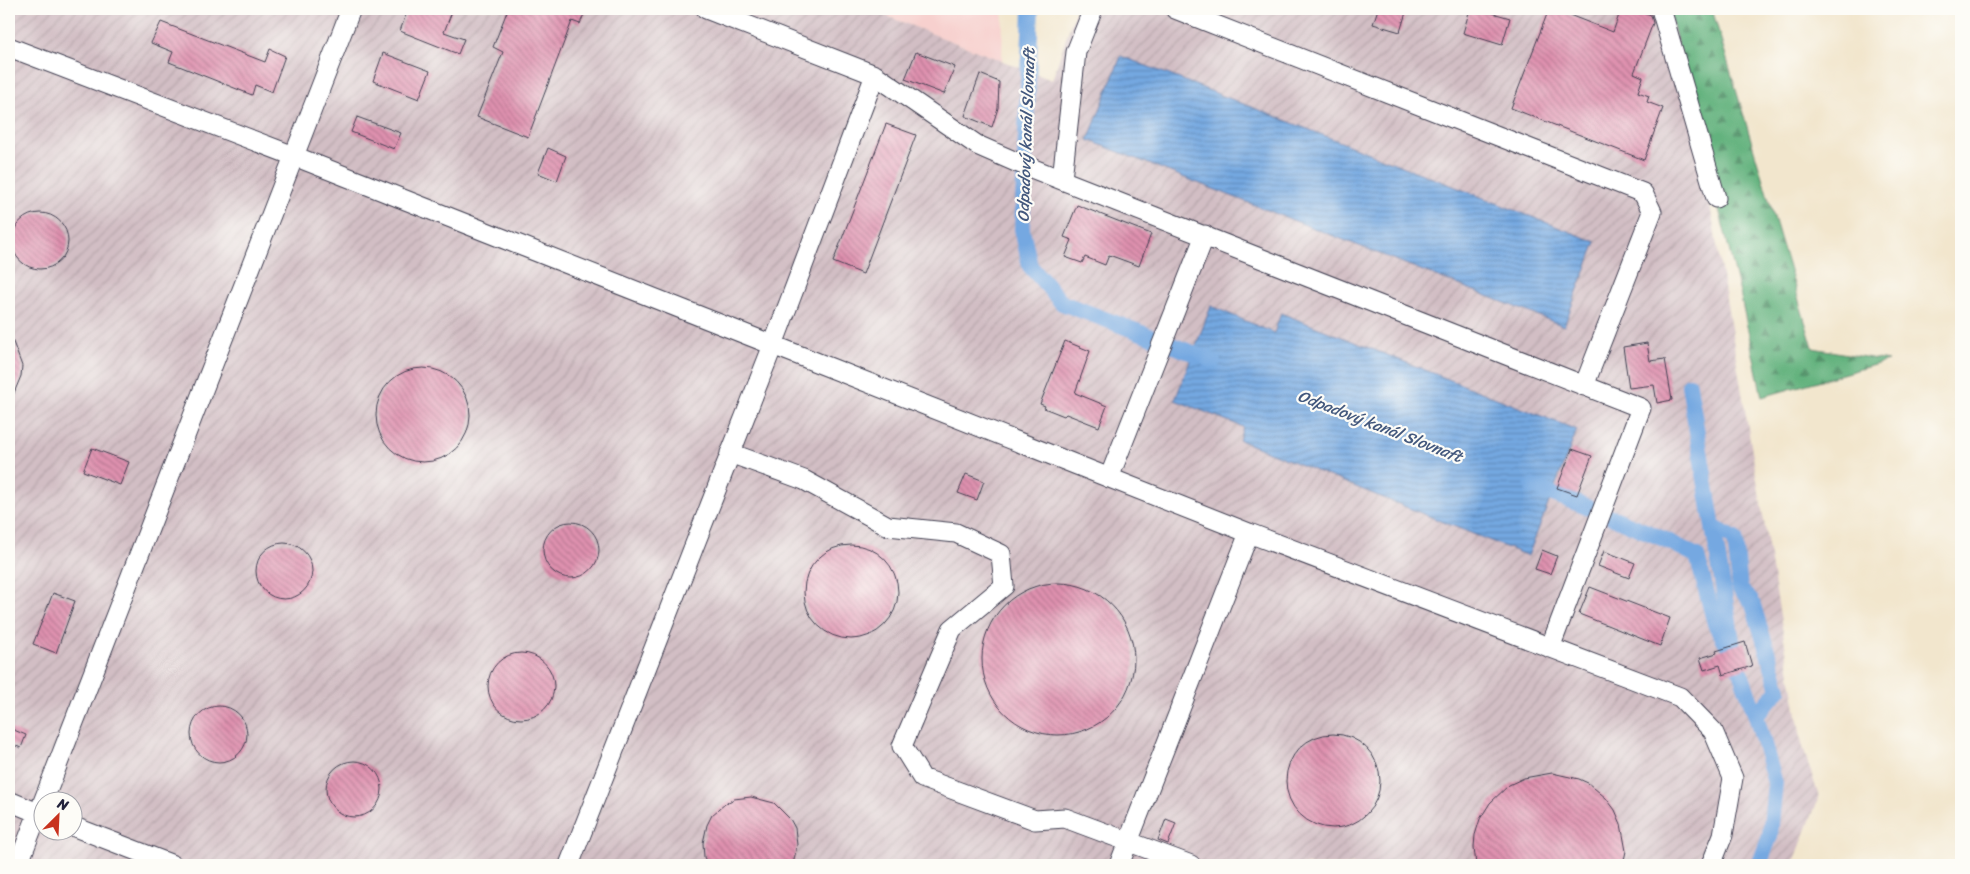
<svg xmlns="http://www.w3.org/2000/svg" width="1970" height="874" font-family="Sriracha,sans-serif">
<defs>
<pattern id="industrial-furrows" width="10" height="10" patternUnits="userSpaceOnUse" patternTransform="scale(1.25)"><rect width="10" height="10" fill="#d2bec4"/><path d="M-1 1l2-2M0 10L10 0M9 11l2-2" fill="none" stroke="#b4a3a9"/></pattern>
<pattern id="forest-firs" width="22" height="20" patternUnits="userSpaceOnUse" patternTransform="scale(1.25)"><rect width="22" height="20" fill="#63b27e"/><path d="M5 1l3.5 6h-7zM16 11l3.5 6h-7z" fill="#519068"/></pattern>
<pattern id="water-rules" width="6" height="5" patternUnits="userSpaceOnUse" patternTransform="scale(1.25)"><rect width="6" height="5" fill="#74a8e1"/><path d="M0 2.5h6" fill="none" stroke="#5f88b8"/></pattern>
<pattern id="building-back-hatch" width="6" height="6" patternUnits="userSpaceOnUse" patternTransform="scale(1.25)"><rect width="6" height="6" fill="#df91af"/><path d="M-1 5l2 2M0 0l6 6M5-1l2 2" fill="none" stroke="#b47690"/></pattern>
</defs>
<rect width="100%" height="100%" fill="#fdfcf7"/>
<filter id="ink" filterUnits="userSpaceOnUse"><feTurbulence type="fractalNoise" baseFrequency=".02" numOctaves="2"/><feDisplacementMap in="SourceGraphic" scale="10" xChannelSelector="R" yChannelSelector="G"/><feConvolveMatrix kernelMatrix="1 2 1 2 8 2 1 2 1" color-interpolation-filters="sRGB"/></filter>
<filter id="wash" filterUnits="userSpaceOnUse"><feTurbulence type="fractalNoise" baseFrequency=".0096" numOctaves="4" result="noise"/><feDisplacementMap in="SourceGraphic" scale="20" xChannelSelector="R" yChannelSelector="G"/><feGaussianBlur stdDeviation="1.12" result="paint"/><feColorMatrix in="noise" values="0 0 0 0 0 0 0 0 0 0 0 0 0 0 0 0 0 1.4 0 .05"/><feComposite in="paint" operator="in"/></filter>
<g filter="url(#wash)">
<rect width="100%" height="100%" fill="#f2e6cd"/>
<path fill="#f7d0ce" d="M868,9H1003L1002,61Z"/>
<path fill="url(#industrial-furrows)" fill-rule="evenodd" d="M9,9H868L1052,80L1076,9H1670L1709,199L1802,744L1819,797L1793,865H9ZM42,802H72V832H42Z"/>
<path fill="url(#forest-firs)" stroke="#426a5c" d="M1669,9H1712L1813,348L1888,361L1762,397L1740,293Z"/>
<path fill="url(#water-rules)" stroke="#4b658e" d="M1121,56L1596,242L1564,326L1088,140Z
M1211,306L1274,333L1281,313L1577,430L1528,556L1239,440L1243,427L1175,400Z"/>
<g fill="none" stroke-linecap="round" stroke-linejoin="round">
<path stroke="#74a8e1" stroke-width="16" d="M1031,9L1022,229L1030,266L1062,303L1152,337
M1169,344L1213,361
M1689,385L1733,646
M1532,486L1592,509
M1612,517L1666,540L1697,556L1715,624L1735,657L1756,716L1775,783L1770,836L1759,865
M1713,527L1735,539L1740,589L1752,602L1779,689L1756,716"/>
</g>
<g id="blocks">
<path fill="url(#building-back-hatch)" d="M408,9H453L444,32L464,39L458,54L400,31Z
M508,9H586L580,24L572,21L528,137L477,117L503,52L493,47Z
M1378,9H1407L1400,32L1373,24Z
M1470,9H1479L1510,18L1502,45L1463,33Z
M1549,9H1554L1613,32L1621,9H1635L1651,15L1653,23L1634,73L1643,77L1638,92L1649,96L1647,102L1663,108L1644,160L1511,108Z
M161,22L265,62L270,49L285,56L272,92L255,85L252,95L169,62L173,52L151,43Z
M916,52L955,67L944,94L905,79Z
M383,53L430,71L419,99L373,81Z
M980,74L999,82L998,108L992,127L965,116Z
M357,117L401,133L394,149L351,132Z
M886,124L916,135L863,274L833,262Z
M548,148L566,156L557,181L538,173Z
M1077,205L1151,234L1139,266L1109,255L1105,265L1085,257L1082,263L1065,257L1072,240L1064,237Z
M12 241a28 28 0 1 1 56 0a28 28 0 1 1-56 0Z
M9,334H10L22,366L21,376L9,405Z
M1065,341L1090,351L1075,393L1107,406L1099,427L1066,414L1064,416L1044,408L1045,406L1040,404Z
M1647,343L1650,361L1665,359L1672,400L1657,403L1654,385L1629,388L1623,347Z
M376 415a47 47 0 1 1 94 0a47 47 0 1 1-94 0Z
M92,448L129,462L120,485L83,471Z
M1572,449L1592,456L1577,495L1557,488Z
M966,474L984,481L977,500L958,493Z
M543 550a28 28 0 1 1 56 0a28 28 0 1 1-56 0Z
M256 571a28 28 0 1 1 56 0a28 28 0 1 1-56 0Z
M804 592a47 47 0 1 1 94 0a47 47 0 1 1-94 0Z
M1542,550L1557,556L1550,574L1535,569Z
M1604,551L1635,563L1629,578L1598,566Z
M982 659a76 76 0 1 1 152 0a76 76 0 1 1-152 0Z
M1590,587L1670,618L1660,646L1579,614Z
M53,593L75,601L56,653L33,644Z
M1745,642L1752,666L1723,675L1720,665L1704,670L1700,658L1717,653L1716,651Z
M488 686a33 33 0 1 1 66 0a33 33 0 1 1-66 0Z
M191 734a28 28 0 1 1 56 0a28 28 0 1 1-56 0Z
M9,728L26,735L21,748L9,743Z
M1286 781a47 47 0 1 1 94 0a47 47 0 1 1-94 0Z
M326 789a28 28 0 1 1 56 0a28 28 0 1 1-56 0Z
M1552,773L1579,779L1588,783L1606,798L1615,810L1621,824L1626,851L1623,865H1476L1474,847L1475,835L1480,819L1490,803L1509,785L1524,778Z
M751,797L774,803L790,819L795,828L797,845L793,865H708L704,857L703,843L707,825L712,815L725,804L734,799Z
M1166,819L1176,823L1168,844L1158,840Z"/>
</g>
</g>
<g filter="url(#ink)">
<use href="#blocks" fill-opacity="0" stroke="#413f51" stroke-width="1"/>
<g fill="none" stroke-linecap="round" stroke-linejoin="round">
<g stroke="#413f51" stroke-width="21">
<path id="minor" d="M706,9L875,75L977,145L1016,162L1641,408L1550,648
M1175,9L1643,193L1652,212L1584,386
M1661,9L1716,198
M9,47L294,156L351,9
M1062,179L1076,52L1093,9
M730,453L804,480L888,526L956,533L1001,554L1004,586L952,629L902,746L922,778L1035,820L1065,818L1191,865
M1109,478L1205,235
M9,801L38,813L18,865
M43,802L294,156L1249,533
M72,826L173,865
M569,865L773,345L875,75
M1119,865L1249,533L1680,697L1713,731L1733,778L1723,835L1711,865"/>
</g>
<use href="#minor" stroke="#fff" stroke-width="19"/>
</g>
</g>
<g text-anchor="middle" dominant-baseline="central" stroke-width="4.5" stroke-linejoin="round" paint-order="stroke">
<g font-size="16" font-style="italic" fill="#43587d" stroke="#fdfcf7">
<text transform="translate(1026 135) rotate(-88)">Odpadový kanál Slovnaft</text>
<text transform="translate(1380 426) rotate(21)">Odpadový kanál Slovnaft</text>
</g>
</g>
<rect width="1970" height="874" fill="none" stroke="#fdfcf7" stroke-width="30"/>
<g transform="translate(58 816) rotate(24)"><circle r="24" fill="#fdfcf7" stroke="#a5a5ac"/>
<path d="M0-4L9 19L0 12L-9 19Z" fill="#c8321e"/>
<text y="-8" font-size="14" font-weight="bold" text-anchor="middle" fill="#22223b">N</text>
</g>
</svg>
